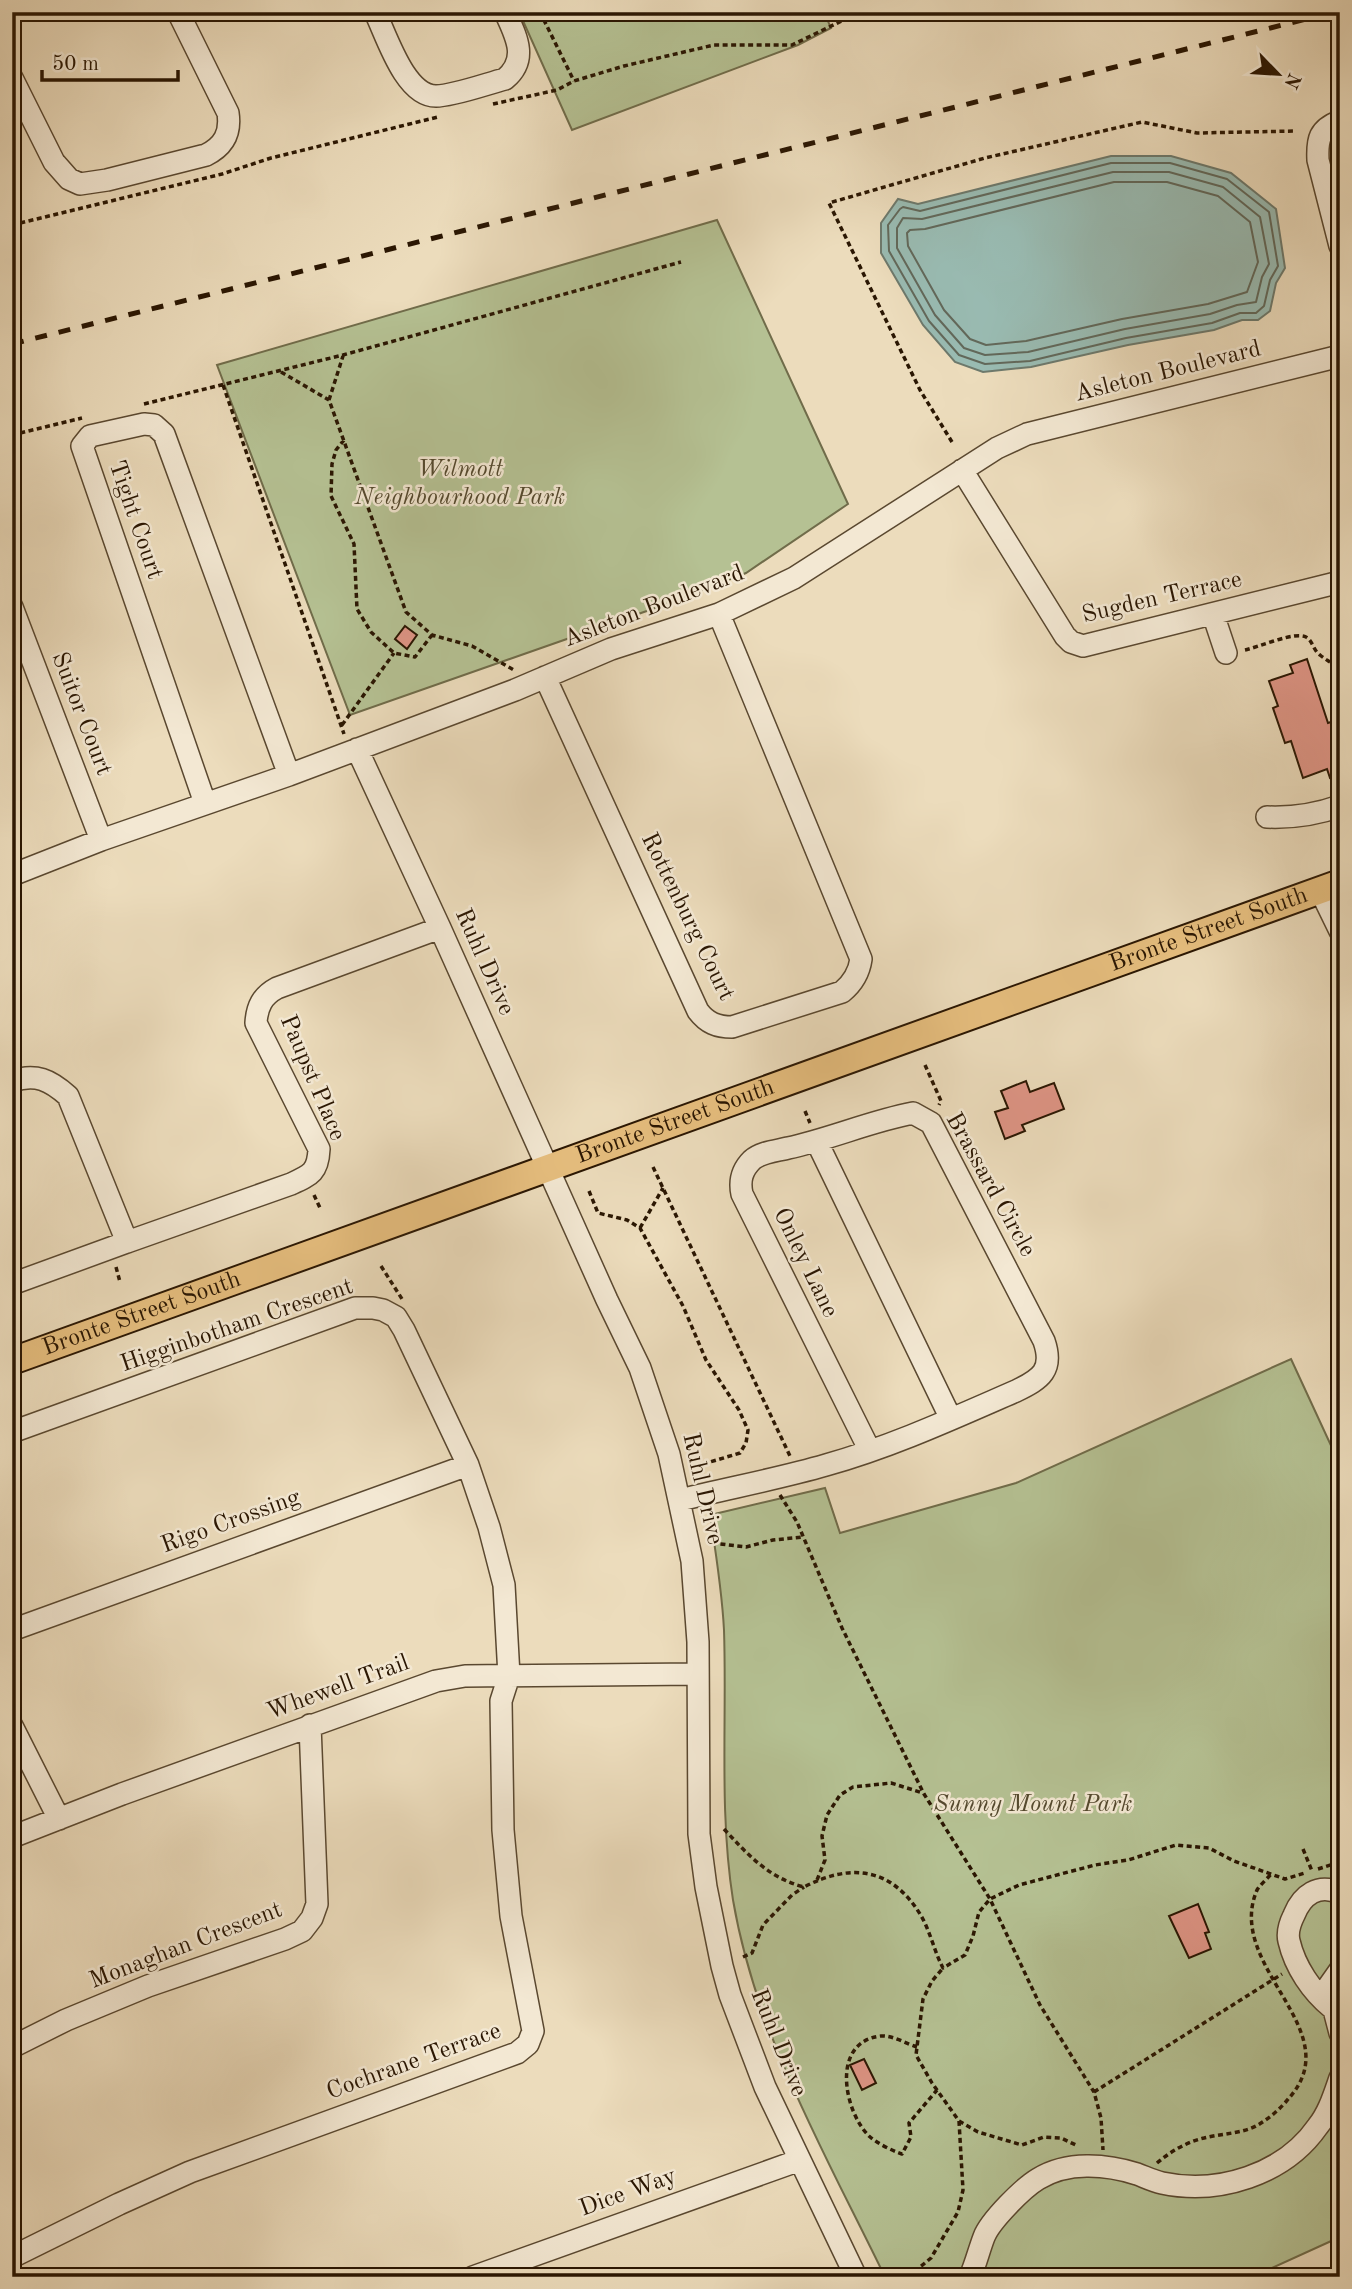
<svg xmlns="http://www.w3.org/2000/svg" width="1352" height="2289" font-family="'Old Standard TT',serif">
<rect width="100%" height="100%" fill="#ecdcbc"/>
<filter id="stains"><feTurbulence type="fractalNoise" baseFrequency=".00286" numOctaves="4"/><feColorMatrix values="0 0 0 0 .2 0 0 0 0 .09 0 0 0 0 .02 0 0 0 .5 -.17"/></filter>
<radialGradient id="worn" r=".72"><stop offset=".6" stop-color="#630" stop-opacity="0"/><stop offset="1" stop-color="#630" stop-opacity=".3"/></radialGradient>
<path fill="#b5c193" stroke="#706c4a" stroke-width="2" d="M519,12H824L831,28L798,45L572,130Z
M717,220L848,504L746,573L661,606L350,715L217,365Z
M1291,1359L1340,1465V2237L1252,2277H885C826,2155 756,2035 733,1900C719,1811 727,1720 724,1630C722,1591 716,1553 710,1515L825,1488L840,1533L1016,1483Z"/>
<path fill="#99bbb2" stroke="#6d796c" stroke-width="2" d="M1111,156H1171L1231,173L1276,209L1285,268L1276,283L1270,311L1258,320H1242L1214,330L1128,345L1031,367L983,372L955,362L923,325L881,253V223L898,199L918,204Z"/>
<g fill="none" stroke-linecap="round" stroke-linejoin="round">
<path stroke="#62685a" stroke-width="2" d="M1111,163H1170L1227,179L1269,212L1278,266L1270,280L1264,306L1256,313H1240L1212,323L1126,338L1030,361L985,364L959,355L929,321L889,251L888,225L900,209L903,207L920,211Z
M1113,172H1169L1223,187L1260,217L1269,264L1262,277L1256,302L1237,305L1210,314L1125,329L1028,352L985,355L964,348L935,315L897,248V228L903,218L922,219Z
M1114,182H1167L1218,196L1250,222L1258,262L1247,292L1208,304L1122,319L1026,341L986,345L970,339L944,310L908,246L907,233L910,230L925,229Z"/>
</g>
<path fill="#df9586" stroke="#2a1602" stroke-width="2" d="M405,626L417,635L407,649L395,639Z
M1307,659L1328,723L1340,719V774L1330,778L1327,769L1303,778L1291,741L1285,743L1273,708L1278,706L1269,681L1293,673L1290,665Z
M1026,1081L1030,1092L1054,1083L1064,1109L1022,1125L1025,1131L1005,1139L995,1112L1008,1108L1001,1091Z
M1198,1904L1209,1932L1205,1933L1211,1949L1189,1958L1169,1916Z
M864,2059L876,2083L862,2090L850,2065Z"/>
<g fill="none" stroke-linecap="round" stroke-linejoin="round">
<g stroke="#5a4830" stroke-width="24">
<path id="minor" d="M375,12C387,37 405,96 436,96C453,96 486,84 505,79C529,59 516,36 505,12
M12,78L54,162L69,179L80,184L107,180L206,155C224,146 231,133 228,113L178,12
M1340,121C1319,129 1317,139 1318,160L1340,246
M962,470L1065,636L1071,642L1083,646L1340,582
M12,607L101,840
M1213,614L1226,653
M545,677L698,1011C707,1023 717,1027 732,1027L842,992C853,983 859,973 861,959L719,614
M357,749L440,928L607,1300L640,1368L669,1454L692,1561L698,1642L699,1834L706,1887L722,1966L730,1995L765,2087L856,2277
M205,803L82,446L90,436L144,424L154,425L164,434L289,775
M1267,817C1293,818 1315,815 1340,806
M12,875L101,840L289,775L515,690L611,649L719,614L794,578L997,448L1027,434L1340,356
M1320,890L1340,931
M12,1081C36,1073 50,1080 68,1096L127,1242L12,1284
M817,1142L951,1419
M127,1242L291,1184C311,1175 318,1172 319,1149L256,1023C257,1007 262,996 277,988L440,928
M12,1432L355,1308H373L383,1310L396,1317L404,1330L468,1465L489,1527L504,1585L509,1676L501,1701L503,1830L511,1916L533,2031L528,2044L517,2053L190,2172L119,2204L12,2257
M680,1500C728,1488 778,1479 826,1465C891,1447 954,1418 1016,1391C1041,1379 1054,1370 1044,1341L931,1123L913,1113C871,1121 830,1139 788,1148C776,1151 761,1152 752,1160C742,1170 739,1180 742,1194L870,1451
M12,1630L468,1465
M12,1726L59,1819
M12,1837L122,1794L436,1681L465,1676L698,1674
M1340,1970L1328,1987L1340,2033
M1332,2008C1312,1992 1295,1967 1289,1941C1287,1933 1290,1923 1294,1915C1302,1895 1318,1883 1340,1893
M12,2047L66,2020L148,1986L285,1939L302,1931L312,1918L317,1904L310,1725
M473,2277L800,2160
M970,2277C976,2263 979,2250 984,2237C990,2221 1023,2188 1038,2179C1067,2161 1106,2164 1137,2174C1145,2177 1153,2181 1162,2183C1218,2195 1284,2175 1318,2126C1329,2112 1334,2095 1340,2078"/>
</g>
<g stroke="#2a1602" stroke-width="30">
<g id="major">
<path id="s1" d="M12,1361L1340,883"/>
</g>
</g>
<path stroke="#2a1602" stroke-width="3.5" stroke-dasharray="5 3.5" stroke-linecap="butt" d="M540,12L574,81
M493,104L557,90L574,81L624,66L714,45H792L860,12
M12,225L222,174L271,158L438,117
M281,372L329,400L406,612L432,635L472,646L514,670
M223,385L344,734
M329,400L343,356
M144,404L343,355L681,262
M12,435L82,418
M344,440L336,450L332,464L331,496L354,544L357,609L371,632L394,653L415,657L432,635
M952,442L920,390L829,203L985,158L1142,122L1197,133L1295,131
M1245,650C1259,647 1295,631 1306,637C1313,641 1313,650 1320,655C1328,662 1336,663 1340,674
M1333,705L1340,686
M342,725L394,653
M925,1065L941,1101L939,1105
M805,1111L810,1123
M653,1167L790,1456
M589,1191L598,1213L627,1220L640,1228L683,1306L706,1360L739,1410L748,1430L746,1443L740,1453L690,1468
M314,1195L321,1210
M640,1228L663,1188
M381,1266L402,1299
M116,1267L120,1282
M780,1495L797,1522L842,1628L924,1794L990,1899L1040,2005L1094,2092L1101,2118L1103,2150
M712,1543L746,1547L773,1540L803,1537
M724,1829C748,1855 769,1878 804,1887C850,1863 891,1867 920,1914C930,1930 934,1951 943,1968L965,1955L973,1936L979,1912L990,1899L1019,1885L1095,1865L1128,1860L1176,1845L1209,1848L1234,1861L1285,1879L1305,1873
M1303,1849L1312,1871
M1318,1869L1340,1862
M817,1880L825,1860L822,1836L827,1815L840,1795L853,1787L891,1783L923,1793
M743,1957L752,1953L763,1925L792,1895L804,1887
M917,2047C907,2044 892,2035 881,2036C831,2041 843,2110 869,2136C878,2144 891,2150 902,2154L911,2137L909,2123L937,2090
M1094,2092L1282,1974
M959,2121L978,2132L1022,2145L1044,2137L1061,2138L1078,2146
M1157,2163C1171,2151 1187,2142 1204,2138C1223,2133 1245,2134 1261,2123C1271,2117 1282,2107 1289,2098C1350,2030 1224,1967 1257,1890C1260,1885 1267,1879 1271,1874
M908,2277L931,2258L958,2212L963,2190L959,2121L932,2083L916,2055L923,1999L932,1981L943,1968"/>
<use href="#minor" stroke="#f3e8d3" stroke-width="21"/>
<use href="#major" stroke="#e6be7e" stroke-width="26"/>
<path stroke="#2a1602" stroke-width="5" stroke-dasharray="12 12" stroke-linecap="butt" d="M12,344L1334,12"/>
</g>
<g text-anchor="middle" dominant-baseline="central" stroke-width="5" stroke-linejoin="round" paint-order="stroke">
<g font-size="24" fill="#2a1602" stroke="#f3e8d3">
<text transform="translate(1168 372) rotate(-14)">Asleton Boulevard</text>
<text transform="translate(135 520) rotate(71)">Tight Court</text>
<text transform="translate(1162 598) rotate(-13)">Sugden Terrace</text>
<text transform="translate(654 607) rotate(-21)">Asleton Boulevard</text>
<text transform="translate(81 714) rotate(69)">Suitor Court</text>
<text transform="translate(687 917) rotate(64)">Rottenburg Court</text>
<text stroke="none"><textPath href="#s1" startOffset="1272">Bronte Street South</textPath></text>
<text transform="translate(484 962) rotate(66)">Ruhl Drive</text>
<text transform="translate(312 1078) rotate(67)">Paupst Place</text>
<text stroke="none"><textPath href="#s1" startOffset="705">Bronte Street South</textPath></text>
<text transform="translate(990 1185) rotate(61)">Brassard Circle</text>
<text transform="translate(805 1263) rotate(64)">Onley Lane</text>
<text stroke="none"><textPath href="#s1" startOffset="138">Bronte Street South</textPath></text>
<text transform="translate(237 1326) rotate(-19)">Higginbotham Crescent</text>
<text transform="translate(702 1489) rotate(77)">Ruhl Drive</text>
<text transform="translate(231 1522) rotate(-20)">Rigo Crossing</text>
<text transform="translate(338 1688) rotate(-20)">Whewell Trail</text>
<text transform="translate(186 1946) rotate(-21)">Monaghan Crescent</text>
<text transform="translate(778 2043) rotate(68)">Ruhl Drive</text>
<text transform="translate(414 2062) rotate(-20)">Cochrane Terrace</text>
<text transform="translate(628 2193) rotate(-20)">Dice Way</text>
</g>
<g font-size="24" font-style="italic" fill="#54492e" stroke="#f3e8d3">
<text x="460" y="470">Wilmott<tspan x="460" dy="28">Neighbourhood Park</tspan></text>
<text x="1033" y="1805">Sunny Mount Park</text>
</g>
</g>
<rect width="1352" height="2289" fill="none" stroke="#ecdcbc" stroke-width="42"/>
<rect x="14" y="14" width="1324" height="2261" fill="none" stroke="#2a1602" stroke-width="3.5"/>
<rect x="21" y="21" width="1310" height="2247" fill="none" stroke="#2a1602" stroke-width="2"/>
<g transform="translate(1278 74) rotate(115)" stroke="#f3e8d3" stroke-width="5" paint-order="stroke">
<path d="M0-5L12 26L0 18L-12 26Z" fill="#2a1602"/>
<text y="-10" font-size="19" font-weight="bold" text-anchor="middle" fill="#2a1602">N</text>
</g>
<path d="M42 70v10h136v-10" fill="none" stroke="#2a1602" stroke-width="3.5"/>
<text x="52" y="70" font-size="21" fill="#2a1602" stroke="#f3e8d3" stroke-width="5" paint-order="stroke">50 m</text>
<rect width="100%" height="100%" filter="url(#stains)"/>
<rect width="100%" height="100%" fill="url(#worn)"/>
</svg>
